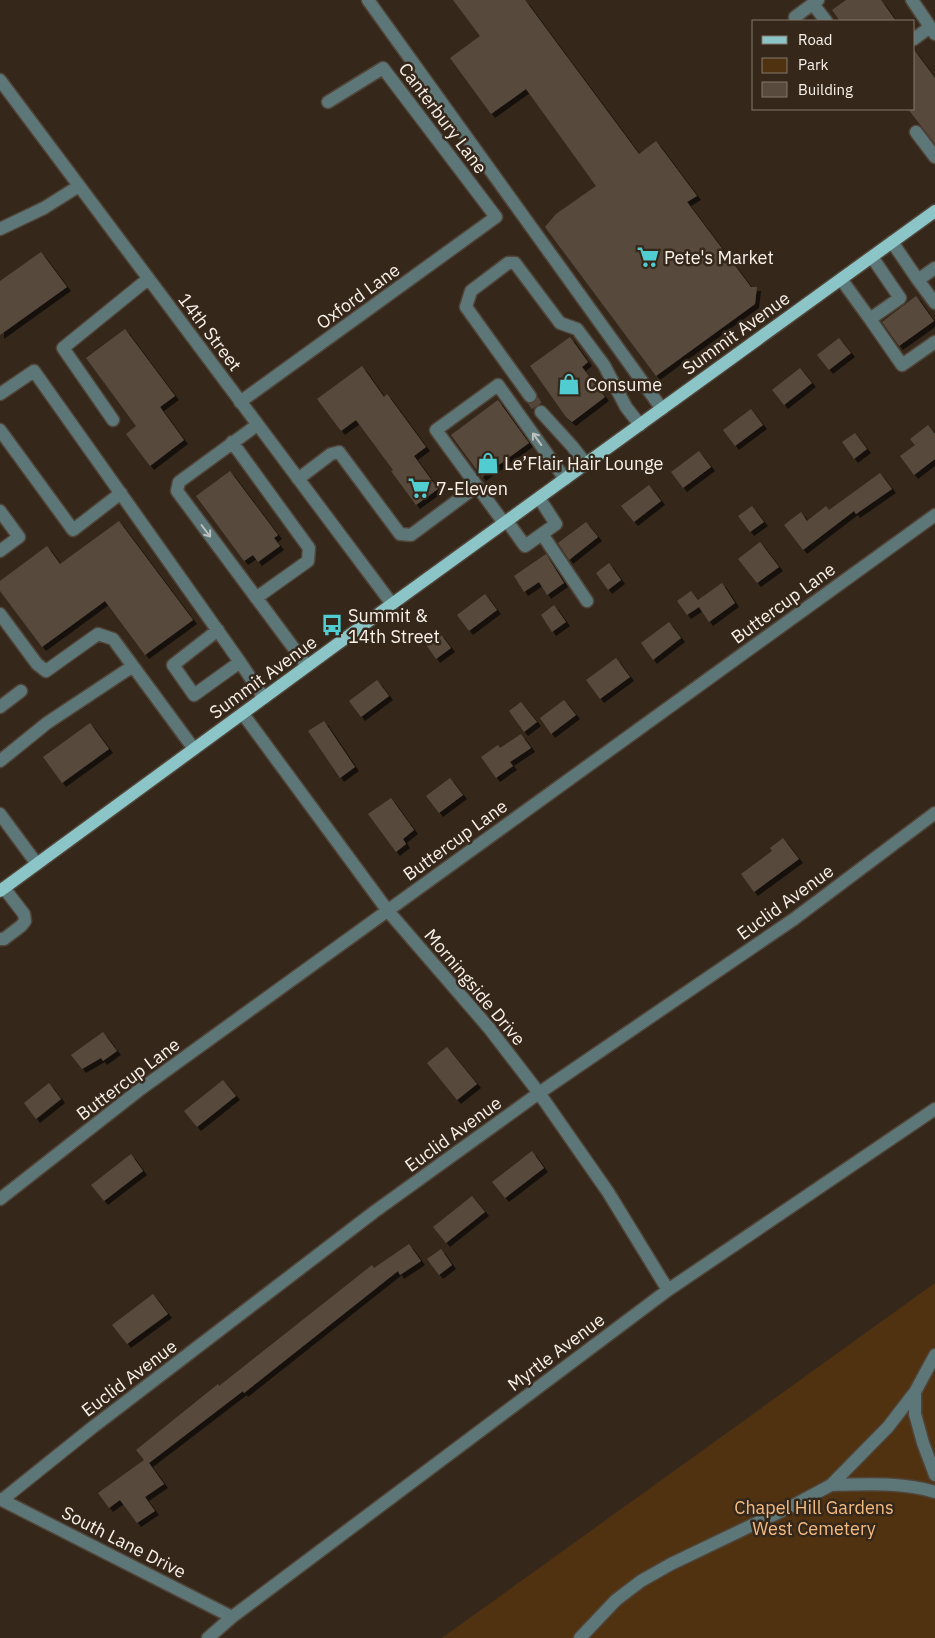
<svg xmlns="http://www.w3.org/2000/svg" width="935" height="1638" font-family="'IBM Plex Sans',sans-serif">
<defs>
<filter id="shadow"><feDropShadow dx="4" dy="4" stdDeviation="0" flood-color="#0009"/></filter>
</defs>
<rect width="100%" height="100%" fill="#35281b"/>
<path fill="#503211" d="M935,1283V1638H442Z"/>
<path fill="#584a3d" filter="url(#shadow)" d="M453,0H525L639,154L656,141L697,196L687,202L751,287H757L755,304L656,376L545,227L556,214L596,186L526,89L491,114L450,58L480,36Z
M846,0H881L896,21H840L832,10Z
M914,50L935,78V144L908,109H914Z
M41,252L67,287L0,335V281Z
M916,296L934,321L899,346L882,322Z
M125,329L175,396L160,407L184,440L150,466L126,434L136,426L86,358Z
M570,337L588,362L582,367L605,397L572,422L566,417L530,366Z
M839,338L851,353L829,370L817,355Z
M362,366L384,397L387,394L426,447L414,456L438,489L416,505L391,471L393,470L356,420L341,431L317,399Z
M800,368L812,383L784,405L772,390Z
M498,400L529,443L482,477L451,435Z
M751,409L763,425L735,446L723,430Z
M928,425L935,434V459L914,475L900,456L915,445L910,439Z
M855,433L867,449L854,459L842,442Z
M699,451L711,467L683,488L671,472Z
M230,471L278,535L274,538L280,546L258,562L253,555L244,561L196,496Z
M880,473L892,489L856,514L854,511L803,550L784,525L801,512L807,521L826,506L829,510Z
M649,485L661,501L634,522L621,506Z
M752,506L764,522L750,532L738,516Z
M119,521L193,620L145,655L105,601L42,647L0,591V581L47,546L60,564Z
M586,522L598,537L569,560L558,543Z
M760,542L779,567L757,583L738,559Z
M546,554L564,583L547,595L539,582L524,592L514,576Z
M609,563L621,580L608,590L596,573Z
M722,583L735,603L709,622L699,607L687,615L677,601L691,591L698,600Z
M485,594L497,610L469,631L457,615Z
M554,605L566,622L552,632L541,615Z
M669,622L681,638L653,660L641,643Z
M440,633L451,648L436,659L425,643Z
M616,658L630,677L600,699L586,680Z
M377,680L389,696L361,717L349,701Z
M564,700L576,715L551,734L540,718Z
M521,702L537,722L524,732L509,711Z
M324,721L355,767L340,778L308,731Z
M90,723L109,749L62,783L43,757Z
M521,734L531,748L510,762L513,766L496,778L481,757L498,745L500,748Z
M450,778L463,795L439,813L426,796Z
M391,798L414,830L403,839L406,844L396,852L368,814Z
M783,838L799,859L754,892L741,874L772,851L770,848Z
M103,1032L117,1051L103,1061L101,1058L82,1069L71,1055Z
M447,1047L477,1084L457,1100L427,1063Z
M223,1080L236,1096L197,1127L184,1111Z
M49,1083L61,1099L36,1119L24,1103Z
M532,1151L544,1168L505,1198L492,1182Z
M131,1154L143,1171L104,1201L91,1185Z
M472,1196L485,1212L446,1243L433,1227Z
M409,1244L421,1261L400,1275L398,1271L244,1393L243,1391L149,1463L164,1484L145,1497L155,1511L137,1523L120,1500L109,1508L98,1493L144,1460L136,1450L218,1384L219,1386L281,1337L372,1265L374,1268Z
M441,1249L452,1265L439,1275L427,1259Z
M153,1294L168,1314L127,1344L112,1325Z"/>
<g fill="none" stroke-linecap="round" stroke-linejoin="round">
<path stroke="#53463a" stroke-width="12" stroke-dasharray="12 6" stroke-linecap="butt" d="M530,396L541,412"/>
<g stroke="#514438" stroke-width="15">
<path id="minor" d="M368,0L662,409
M912,0L935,34
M813,4L826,21
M795,17L818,0
M914,39L930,27
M0,80L392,604
M916,132L935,157
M0,229L44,208L79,186
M892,242L918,280L935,268
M841,279L870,319L900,298L872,257
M918,280L935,303
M870,319L902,365L935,342
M0,394L34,371L240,662L264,698
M530,396L466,307L471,291L508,263H515L560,323L577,329L604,365L626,407L640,425
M240,402L496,217L383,68L328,102
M541,412L572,446L586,464
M113,420L63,348L148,279
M257,425L179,482L177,491L307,666
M0,430L73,530L121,493
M232,442L309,548L308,561L256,598
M298,479L331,454L339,452L400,534L411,535L477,486
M0,511L19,537L0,551
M507,521L525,546L556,524L539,498
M504,523L436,430L498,385L565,479
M542,534L587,601
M0,614L37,664L46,671L98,634L113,639L194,749
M218,630L173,665L194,695L240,662
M0,707L21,691
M243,714L388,911L489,1028L539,1093L608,1192L668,1290
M0,761L47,723L133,666
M0,814L37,864
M0,939H4L21,926L25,921L24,914L4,888
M0,1199L138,1091L935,515
M915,1392V1414L923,1443L935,1475
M831,1485C864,1484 904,1482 935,1492
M0,1499L232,1617
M2,1500L93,1427L374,1212L539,1093L794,919L935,813
M208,1638L232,1617L668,1290L935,1109
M580,1638L616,1600L641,1581L671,1564L792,1506L831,1485L888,1427L915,1392L935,1355"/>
</g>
<g stroke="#514438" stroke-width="15">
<path id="major" d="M0,891L392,604L935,211"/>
</g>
<use href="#minor" stroke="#5d7778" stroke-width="12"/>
<use href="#major" stroke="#8cc5c7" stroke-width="12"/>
</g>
<defs><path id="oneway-shaft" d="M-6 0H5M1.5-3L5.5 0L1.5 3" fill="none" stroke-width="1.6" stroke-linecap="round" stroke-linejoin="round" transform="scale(1.25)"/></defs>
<g stroke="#bbc0bc">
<use href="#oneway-shaft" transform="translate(537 439) rotate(-126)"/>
<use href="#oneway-shaft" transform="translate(206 531) rotate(53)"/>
</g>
<defs>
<g id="supermarket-bare" transform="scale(1.725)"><path d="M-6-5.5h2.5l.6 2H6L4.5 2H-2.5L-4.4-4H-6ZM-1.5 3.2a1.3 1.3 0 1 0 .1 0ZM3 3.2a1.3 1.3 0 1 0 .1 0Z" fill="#51ccd1" stroke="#35281b" stroke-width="2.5" paint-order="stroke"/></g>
<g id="shop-bare" transform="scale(1.725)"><path d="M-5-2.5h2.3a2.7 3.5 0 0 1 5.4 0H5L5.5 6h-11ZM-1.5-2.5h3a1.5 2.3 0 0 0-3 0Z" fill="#51ccd1" stroke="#35281b" stroke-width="2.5" paint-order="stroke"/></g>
<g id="bus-bare" transform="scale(1.725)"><path d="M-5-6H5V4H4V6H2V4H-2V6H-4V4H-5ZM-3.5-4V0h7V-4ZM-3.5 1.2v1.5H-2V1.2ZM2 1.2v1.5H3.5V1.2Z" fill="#51ccd1" stroke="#35281b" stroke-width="2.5" paint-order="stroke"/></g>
</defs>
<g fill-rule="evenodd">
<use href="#supermarket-bare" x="648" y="257"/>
<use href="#shop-bare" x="569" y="384"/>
<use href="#shop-bare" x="488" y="463"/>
<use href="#supermarket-bare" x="419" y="488"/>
<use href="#bus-bare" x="332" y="625"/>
</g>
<g text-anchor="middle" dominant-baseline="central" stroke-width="5" stroke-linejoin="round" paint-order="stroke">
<g font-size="18" fill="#faf1e9" stroke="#35281b">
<text transform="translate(443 118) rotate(53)">Canterbury Lane</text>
<text transform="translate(358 296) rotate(-36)">Oxford Lane</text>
<text transform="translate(210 332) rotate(53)">14th Street</text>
<text transform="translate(736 333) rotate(-36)">Summit Avenue</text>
<text transform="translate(783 603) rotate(-36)">Buttercup Lane</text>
<text transform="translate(263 677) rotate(-36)">Summit Avenue</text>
<text transform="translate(455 840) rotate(-36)">Buttercup Lane</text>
<text transform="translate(785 902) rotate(-36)">Euclid Avenue</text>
<text transform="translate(475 987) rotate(50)">Morningside Drive</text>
<text transform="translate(128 1079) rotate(-37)">Buttercup Lane</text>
<text transform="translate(453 1134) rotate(-36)">Euclid Avenue</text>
<text transform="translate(556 1352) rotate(-37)">Myrtle Avenue</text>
<text transform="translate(129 1378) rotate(-37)">Euclid Avenue</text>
<text transform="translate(124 1542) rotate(27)">South Lane Drive</text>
</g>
<g font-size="18" fill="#faf1e9" stroke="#35281b" text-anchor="start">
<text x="664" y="257">Pete's Market</text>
<text x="586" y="384">Consume</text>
<text x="504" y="463">Le’Flair Hair Lounge</text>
<text x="436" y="488">7-Eleven</text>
<text x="348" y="615">Summit &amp;<tspan x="348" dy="21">14th Street</tspan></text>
</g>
<g font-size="18" fill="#f5bc82" stroke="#35281b">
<text x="814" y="1507">Chapel Hill Gardens<tspan x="814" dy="21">West Cemetery</tspan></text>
</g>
</g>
<rect x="752" y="20" width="162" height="90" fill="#35281b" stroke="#84786d"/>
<rect x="762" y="36" width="25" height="8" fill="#8cc5c7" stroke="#84786d"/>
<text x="798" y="45" font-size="15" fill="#faf1e9">Road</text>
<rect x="762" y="58" width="25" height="15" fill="#503211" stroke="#84786d"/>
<text x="798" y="70" font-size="15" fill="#faf1e9">Park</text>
<rect x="762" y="82" width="25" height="15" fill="#584a3d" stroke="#84786d"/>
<text x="798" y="95" font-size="15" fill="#faf1e9">Building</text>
</svg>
